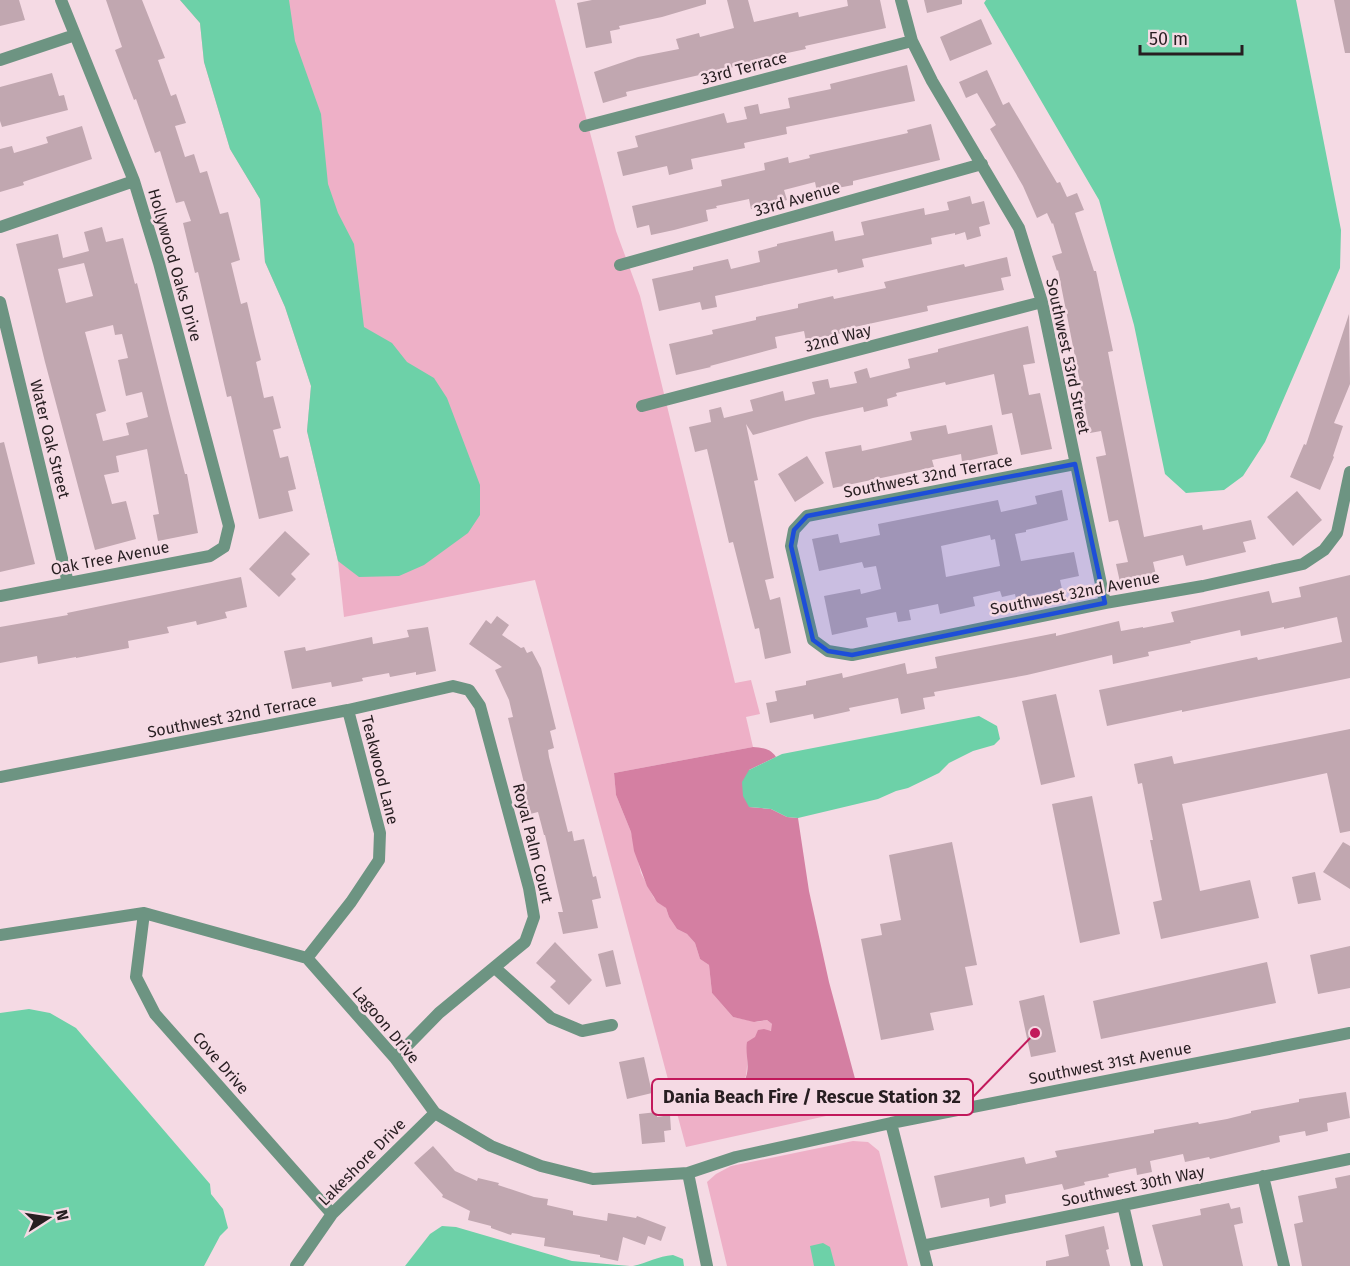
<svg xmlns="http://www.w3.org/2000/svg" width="1350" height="1266" font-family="'Fira Sans',sans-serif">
<rect width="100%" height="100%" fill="#f5dae4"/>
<path fill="#eeb0c7" d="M180,0H555L616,231L640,296L735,683L751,680L760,714L746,717L753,747L614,773L616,795L631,832L641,873L654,898L666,908L669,917L677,929L687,934L695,943L700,959L709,965L712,993L733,1017L757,1022L767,1020L772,1024V1030C738,1044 751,1046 746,1076C737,1091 727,1090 735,1109L747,1111L857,1086L862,1108L686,1147L535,580L344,617L338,561L307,431L311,386L285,307L265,262L260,199L230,149L204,62L200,23Z
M853,1141L868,1142L879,1151L908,1266H727L707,1182L716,1174L731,1166Z"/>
<path fill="#d47fa2" d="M753,747C762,748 770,748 776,757L749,770V807L771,809L787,817L798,818L809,891L829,982L857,1086L746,1111L736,1109C723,1090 740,1090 746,1077C750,1066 745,1053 747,1042L755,1037L758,1030L764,1029L771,1031L772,1024L767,1020L754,1022L733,1017L712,993L709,965L700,959L695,943L687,934L677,929L669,917L666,908L657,902L647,886L634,851L631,832L616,795L614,773Z"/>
<path fill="#6dd1a8" d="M180,0H289L295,41L321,114L328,184L338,213L354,244L364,327L392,343L407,362L434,378L447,398L480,485V515L468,533L424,565L399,576L359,577L338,561L307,431L311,386L285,307L265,262L260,199L230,149L204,62L200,23Z
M986,0H1296L1341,230L1340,268L1265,442L1243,476L1224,490L1186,493L1165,474L1134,325L1099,200L984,3Z
M979,716L997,726L1000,739L994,745L973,751L949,763L939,773L908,788L896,791L878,799L798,818L787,817L771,809L749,807L743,796L742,782L749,770L782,754Z
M29,1009L50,1013L76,1028L210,1184L211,1194L223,1209L228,1228L220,1236L204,1266H0V1013Z
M442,1226L456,1227L572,1261L630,1266H405L430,1234Z
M823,1243L830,1247L835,1266H814L810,1246Z
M673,1255L683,1259L684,1266H633C647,1263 658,1256 673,1255Z"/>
<path fill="#c1a7b0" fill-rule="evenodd" d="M0,0H19L25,20L0,26Z
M106,0H142L165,58L158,60L171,96L176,94L186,123L175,126L185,157L194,154L200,173L207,171L220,214L228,212L240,260L231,263L241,304L247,302L255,336L261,360L256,362L264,398L273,396L281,428L273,430L280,458L288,456L296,489L288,491L293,511L259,519L231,396L227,397L198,272L195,273L183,223L191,221L184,201L176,203L160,151L155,153L136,99L134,100L115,50L122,47Z
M592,0H706V4L662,17L619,26L620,29L610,31L612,43L586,48L577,3Z
M727,0H748L754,22L798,12L799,17L848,6L847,0H880L886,28L805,46L806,49L764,58V60L626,92L627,96L603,103L594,72L638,57L679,49L676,39L699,33L700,37L734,28Z
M924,0H962V4L927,13Z
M1334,0H1350V53H1345Z
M981,19L992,44L950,61L940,37Z
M907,65L915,101L786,127L787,134L744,143L745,148L691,159L693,169L669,175L667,166L623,176L617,152L638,147L635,136L724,113L727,123L747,119L744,107L758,104L760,114L790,108L788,98L831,89L830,84Z
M987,70L1003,105L1009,102L1057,183L1060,182L1067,197L1077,193L1084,210L1075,213L1094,271H1096L1113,351L1108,352L1144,537L1202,525L1203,530L1251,520L1256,539L1243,542L1246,552L1186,566L1183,555L1153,562L1156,575L1120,582L1116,564L1128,562L1118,520L1109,522L1096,457L1106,455L1101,431L1090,433L1058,270L1057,271L1052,256L1062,253L1053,223L1052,224L1047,213L1037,218L1023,186L990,129L996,125L977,93L966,98L959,82Z
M52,73L59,96L64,95L68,110L2,127L0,121V87Z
M931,124L940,160L853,181V185L817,192L815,182L784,190L787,200L751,209L749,199L716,206L717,208L706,210L708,221L674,230L651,235L649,225L637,228L632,206L722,186L721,180L765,170L764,163L788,157L789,163L810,158L809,155L908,133L907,130Z
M82,126L92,159L23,182L24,185L0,192V149L12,146L14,153L48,143L46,137Z
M970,196L972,204L984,201L990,224L979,227L981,236L967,240L965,232L955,235V233L931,238L932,244L862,259L864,267L838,273L837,269L715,296L717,307L702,310L700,302L659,311L652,279L693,270V267L728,259L731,269L760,262L758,251L777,246V244L833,231L835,241L864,235L861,222L924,208L925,215L949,210L947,202Z
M102,227L106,242L123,238L135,284L137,283L169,412L185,474H187L198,533L158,541L153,515L159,514L147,449L116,456L119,472L104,475L112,504L126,501L136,539L95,550L45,362L16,244L58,234L63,258L89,251L84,232ZM84,263L93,296L66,303L58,269ZM113,325L115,335L122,334L128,358L118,360L126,396L142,392L148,417L126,423L129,435L103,441L96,414L106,411L85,332Z
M1007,257L1011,276L1001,278L1004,290L927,306L928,311L841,330L842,333L806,341L804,331L775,337L777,348L710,366L711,367L676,375L669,344L713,334L712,330L756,320V317L798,308V304L833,296L834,299L886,288L884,282L964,264L965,267Z
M1349,314L1350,384L1334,423L1343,426L1333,456L1334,457L1320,490L1290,477L1304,444L1306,445Z
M1028,326L1035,363L1023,365L1029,395L1040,393L1052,449L1021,455L1012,413L1002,415L994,374L946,385L945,382L896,393L897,396L887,399L888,406L864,412L863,407L813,418L753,435L746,424L758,480L754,481L774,578L765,580L770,600L780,597L791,653L765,659L759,628L755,629L733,542L729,543L707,449L695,452L689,427L711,422L709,410L721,407L724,418L753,411L750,400L783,391L785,401L815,394L812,382L828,379L830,388L857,383L854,372L867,368L870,378L910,368L908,359L938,352V349Z
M946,425L948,434L992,425L998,454L962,462L961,454L932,460L934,467L833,488L825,452L861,445L862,451L912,440L910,432Z
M4,442L35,564L0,572V443Z
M807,456L824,483L795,502L778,474Z
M1062,490L1068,520L1026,530V532L1015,534L1021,561L1074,552L1079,576L1060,580L1062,589L1016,599L1015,594L1002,597L1000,591L973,597L975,606L940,614L938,604L909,610L911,620L898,622L896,612L866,618L868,627L832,635L824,596L860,589L861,594L881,589L876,566L864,568L862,562L819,571L812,539L838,534L840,543L880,535L878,524L998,500L1001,512L1037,504L1035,496ZM990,535L991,540L995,539L1000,566L946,577L941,546Z
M1297,491L1322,520L1293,546L1267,517Z
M285,531L310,554L291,574L296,579L279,597L249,569Z
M1350,575V678L1182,712V710L1107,726L1099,690L1257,657L1258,660L1342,642L1337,617L1284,629V627L1241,636L1240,630L1190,641L1191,643L1148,652L1149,656L1113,664L1112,655L1027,675L934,692L935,696L923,698L925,709L901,714L898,698L849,708L850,711L814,719L813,714L770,723L766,703L777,701L775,691L806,685V681L842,673L843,678L905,663L907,674L937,668L935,657L1056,633V636L1119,621L1121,631L1143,627V628L1174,622L1171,612L1269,591L1272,603L1301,597L1299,587Z
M241,577L247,607L225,612L227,618L197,625L196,621L167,627L169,633L128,641L129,648L76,658V657L38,664L37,656L0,663V627L68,615L67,613Z
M497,616L509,625L502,635L521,648L524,647L527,653L532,651L541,668L556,729L550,731L554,748L548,750L549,757L568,832L572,831L574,841L584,839L593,877L596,876L601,898L592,900L598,928L563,934L558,912H563L545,835H544L538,812L526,815L520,793L526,791L508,718L513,717L509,700L495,670L502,667L469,644L486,620L491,624Z
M428,627L436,671L416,675V672L390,677L389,673L362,678L363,681L332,687L331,682L292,689L284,651L305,647L306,651L372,637L373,644L409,637L407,630Z
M1056,694L1075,777L1041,785L1022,701Z
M1350,729V831L1340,833L1327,773L1182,804L1200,891L1250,880L1259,918L1161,939L1153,902L1162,900L1150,840H1153L1142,783L1138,784L1134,764L1172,756L1174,764Z
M1092,796L1120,934L1080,943L1052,804Z
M952,842L977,965L965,967L973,1005L930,1013L934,1030L881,1040L861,939L882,935L880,924L901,920L889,855Z
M1343,842L1350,846V889L1323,872Z
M1315,872L1321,900L1298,904L1292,877Z
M555,942L592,980L569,1005L550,987L556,981L536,963Z
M1350,946V988L1318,994L1310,955Z
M613,950L621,984L606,987L598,954Z
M1267,962L1276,1003L1101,1039L1093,1001Z
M1044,995L1056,1052L1031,1057L1019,1001Z
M644,1057L652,1093L627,1099L619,1062Z
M1346,1092L1350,1118L1327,1123L1328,1131L1306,1136L1305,1131L1279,1136L1280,1142L1210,1159L1209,1157L1185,1162L1183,1154L1150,1161L1152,1172L1137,1175L1136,1168L1108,1174L1109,1177L1084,1182L1085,1185L1064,1190L1062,1184L1005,1195L1006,1203L990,1207L989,1198L941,1208L934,1176L1024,1157L1026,1164L1057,1157L1055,1151L1154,1133V1130L1198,1122L1199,1124L1227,1119L1251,1113V1111L1299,1102V1099Z
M657,1112V1117L670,1115L671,1130L664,1131L665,1142L642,1144L639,1114Z
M433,1146L455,1171L477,1181L478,1178L499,1183L498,1185L534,1197L548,1199L547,1205L573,1211V1215L607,1221L608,1213L636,1218L637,1216L666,1227L661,1241L648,1236L645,1245L623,1237L618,1261L600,1257V1255L544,1246L545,1238L512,1233L511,1235L491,1228V1226L468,1220L470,1211L442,1197L443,1195L414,1163Z
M1350,1175V1266H1302L1294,1224L1303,1222L1298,1196L1337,1188L1335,1178Z
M1229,1203L1231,1209L1240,1207L1243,1223L1234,1225L1243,1266H1163L1152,1225L1201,1215L1200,1209Z
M1104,1226L1109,1249L1106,1250L1110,1266H1046V1261L1069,1256L1065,1235Z"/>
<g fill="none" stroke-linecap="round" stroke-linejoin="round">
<path stroke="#6d9482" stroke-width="12" d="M901,0L912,41L932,81L1019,228L1042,302L1105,603
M0,60L75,35
M585,126L912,41
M0,227L134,181
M620,265L982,164
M0,302L68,583
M642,406L1042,302
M1075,464L807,516L794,530L791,546L813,640L828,651L852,655L1105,603L1203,586L1303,564L1324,550L1337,533L1350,472
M0,596L210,556L224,547L229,526L159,263L134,181L61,0
M0,777L348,710L453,686L469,690L480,706L529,888L534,917L525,942L439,1013L395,1058
M144,913L136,977L155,1014L332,1214
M0,935L144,913L307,958L395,1058L435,1113L491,1146L541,1166L593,1179L688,1173L736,1157L891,1123L1350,1033
M307,958L351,902L379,860L380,833L348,710
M495,968L551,1018L582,1031L612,1025
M891,1123L927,1266
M688,1173L707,1266
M1263,1176L1284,1266
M1123,1205L1137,1266
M922,1246L1350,1159
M296,1266L332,1214L435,1113"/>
</g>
<path fill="#1d4ed8" fill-opacity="0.2" stroke="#1d4ed8" stroke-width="4.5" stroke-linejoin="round" d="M1075,464L1105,603L852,655L828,651L813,640L791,546L794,530L807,516Z"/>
<g text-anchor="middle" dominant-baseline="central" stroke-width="5" stroke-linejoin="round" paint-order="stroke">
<g font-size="16" fill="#271e21" stroke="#f5dae4">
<text transform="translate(744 68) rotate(-15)">33rd Terrace</text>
<text transform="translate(797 199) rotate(-16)">33rd Avenue</text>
<text transform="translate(175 265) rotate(74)">Hollywood Oaks Drive</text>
<text transform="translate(838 338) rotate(-15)">32nd Way</text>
<text transform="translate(1068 356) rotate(78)">Southwest 53rd Street</text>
<text transform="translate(50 439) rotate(76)">Water Oak Street</text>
<text transform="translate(928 476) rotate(-11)">Southwest 32nd Terrace</text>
<text transform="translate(110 558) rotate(-11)">Oak Tree Avenue</text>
<text transform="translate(1075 593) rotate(-11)">Southwest 32nd Avenue</text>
<text transform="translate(232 716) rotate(-11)">Southwest 32nd Terrace</text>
<text transform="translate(380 770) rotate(76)">Teakwood Lane</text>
<text transform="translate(533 843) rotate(76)">Royal Palm Court</text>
<text transform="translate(386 1025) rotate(50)">Lagoon Drive</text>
<text transform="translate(221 1063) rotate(49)">Cove Drive</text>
<text transform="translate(1110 1063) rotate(-11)">Southwest 31st Avenue</text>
<text transform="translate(362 1162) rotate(-45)">Lakeshore Drive</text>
<text transform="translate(1133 1186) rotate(-12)">Southwest 30th Way</text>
</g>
</g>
<path fill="none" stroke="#c2185b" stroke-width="2" d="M1035 1033L973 1097"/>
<circle fill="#c2185b" stroke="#f5dae4" stroke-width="2" cx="1035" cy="1033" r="6"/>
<rect fill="#f5dae4" stroke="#c2185b" stroke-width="2" x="652" y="1079" width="321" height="36" rx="6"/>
<g font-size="18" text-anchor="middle" font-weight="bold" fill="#271e21">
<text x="812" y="1103">Dania Beach Fire / Rescue Station 32</text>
</g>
<g transform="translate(48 1218) rotate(78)" stroke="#f5dae4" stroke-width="4.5" paint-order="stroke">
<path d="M0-4.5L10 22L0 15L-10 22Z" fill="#271e21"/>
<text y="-9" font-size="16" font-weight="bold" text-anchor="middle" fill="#271e21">N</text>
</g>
<path d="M1140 45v9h102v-9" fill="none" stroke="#271e21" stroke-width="3"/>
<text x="1149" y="45" font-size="18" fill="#271e21" stroke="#f5dae4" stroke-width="4.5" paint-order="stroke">50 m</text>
</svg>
